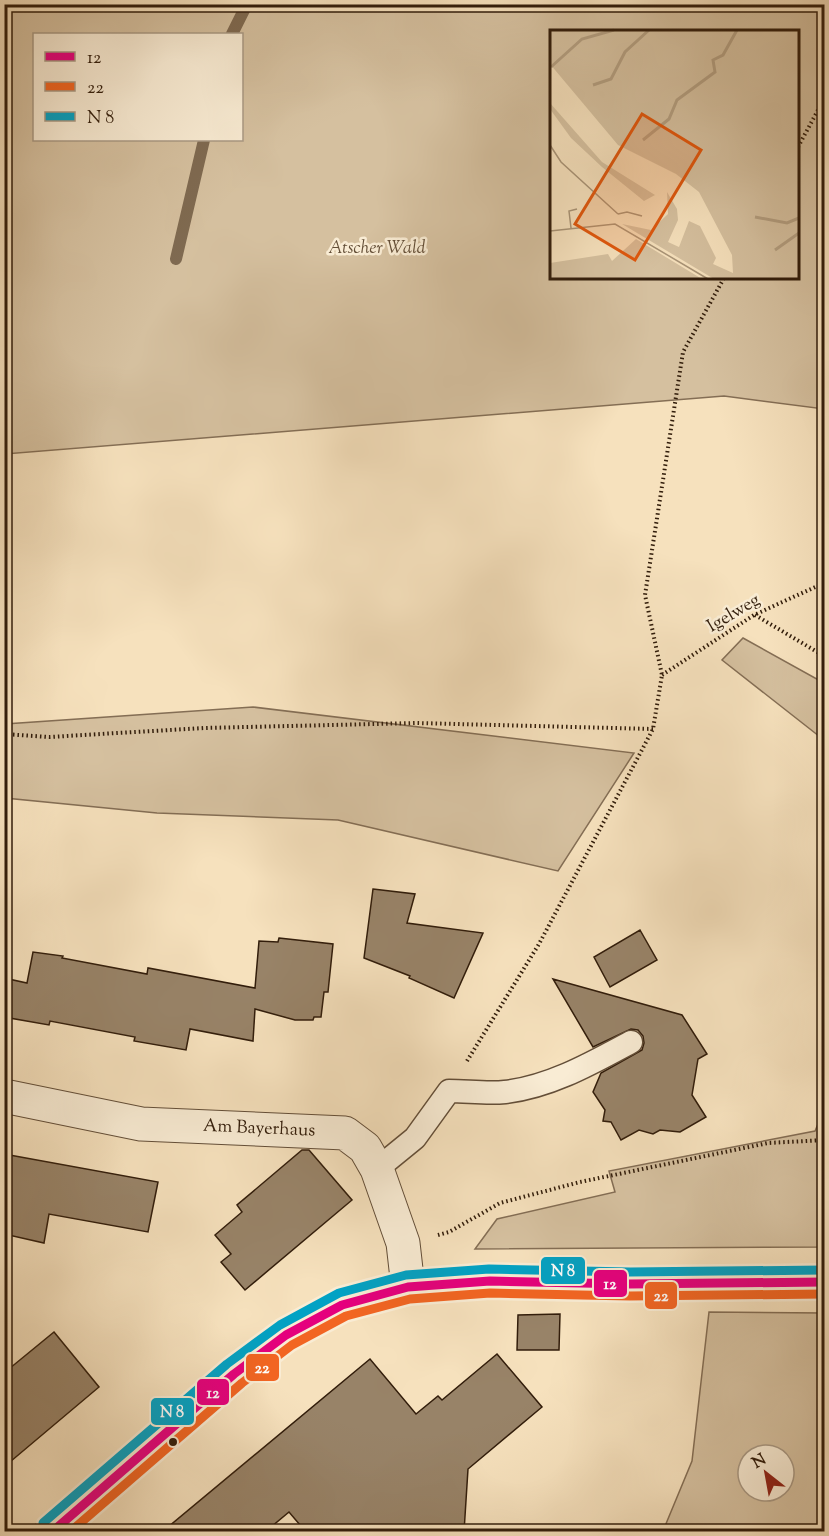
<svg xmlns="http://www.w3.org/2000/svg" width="829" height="1536" font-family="'Sorts Mill Goudy',serif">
<rect width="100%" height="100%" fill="#f6e1bd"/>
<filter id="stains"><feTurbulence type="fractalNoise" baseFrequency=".00333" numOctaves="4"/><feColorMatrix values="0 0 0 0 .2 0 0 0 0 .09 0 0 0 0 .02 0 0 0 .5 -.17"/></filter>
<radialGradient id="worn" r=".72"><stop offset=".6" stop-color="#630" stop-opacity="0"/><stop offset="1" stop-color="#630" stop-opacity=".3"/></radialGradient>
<path fill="#d5c09f" stroke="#846e55" stroke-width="1.5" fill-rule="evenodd" d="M5,4L824,5V409L724,396L5,454ZM552,32H798V278H552ZM34,34H242V140H34Z
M743,638L824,683V740L722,660Z
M253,707L634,753L558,871L338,820L157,813L5,798V724Z
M824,1110V1247L475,1249L497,1219L615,1192L609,1171L815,1131Z
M709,1312L824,1313V1531H663L692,1461ZM748,1455H784V1491H748Z"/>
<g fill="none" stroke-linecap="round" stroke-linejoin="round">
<path stroke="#7f6a51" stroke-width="12" d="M232,34L247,4
M176,259L204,140"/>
</g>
<path fill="#988368" stroke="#321d0b" stroke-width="1.5" d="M373,889L415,894L407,923L483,933L454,998L409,978L410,976L364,958Z
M640,930L657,960L610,987L594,957Z
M279,938L333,944L328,992H324L321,1017H314L313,1020H295L255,1009L253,1041L190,1029L186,1050L134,1041L135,1037L50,1021L49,1025L4,1017V978L27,983L33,952L63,956L62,958L147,974L148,968L255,988L259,941L278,942Z
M553,979L682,1015L707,1054L698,1059L692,1095L706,1117L680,1132L660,1130L653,1134L639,1130L621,1140L611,1122L603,1121L605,1110L593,1092L601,1073L642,1050L644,1043L643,1036L638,1030L631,1029L593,1047Z
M302,1150H309L352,1200L245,1290L221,1262L231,1254L215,1235L242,1212L237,1205Z
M4,1154L158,1182L148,1232L49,1214L44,1243L4,1234Z
M560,1314L559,1350H517L518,1315Z
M54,1332L99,1387L4,1467V1373Z
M497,1354L542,1407L468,1469L464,1532H306L289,1512L265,1532H162L370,1359L416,1414L438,1396L442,1400Z"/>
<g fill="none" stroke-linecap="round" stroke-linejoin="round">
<g stroke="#634e38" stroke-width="25">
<path id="lane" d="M377,1169L415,1138L449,1091C467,1091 487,1094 505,1092C550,1087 592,1063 631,1042"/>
</g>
<g stroke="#634e38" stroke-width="35">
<g id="street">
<path id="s1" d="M4,1096L141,1124L345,1133L365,1148L377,1169L403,1243L408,1287"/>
</g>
</g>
<g stroke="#321d0b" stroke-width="35">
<path id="secondary" d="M51,1532L234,1374L286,1335L342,1305L408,1287L490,1281L630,1284L824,1282"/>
</g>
<path stroke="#321d0b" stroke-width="4" stroke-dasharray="1.5 3" stroke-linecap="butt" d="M798,147L824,99
M755,615L824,656
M662,675L754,615L824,583
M4,734L49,737L204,728L417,723L653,729
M467,1061L539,944L653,729L662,675L645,595L683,352L724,278
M438,1235L449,1232L500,1203L580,1182L768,1143L824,1140"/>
<use href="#lane" stroke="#f9ecd4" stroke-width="22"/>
<use href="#street" stroke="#f9ecd4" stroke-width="33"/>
<use href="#secondary" stroke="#f9ecd4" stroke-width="33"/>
<g stroke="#f9ecd4" stroke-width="14">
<path id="bus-1" d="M52,1532L234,1374L286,1335L342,1305L408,1287L490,1281L630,1284L824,1282"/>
</g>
<g stroke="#f9ecd4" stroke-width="14">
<path id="bus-2" d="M70,1532L242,1383L292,1345L346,1316L410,1299L490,1293L630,1296L824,1294"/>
</g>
<g stroke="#f9ecd4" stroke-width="14">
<path id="bus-3" d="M43,1523L227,1364L280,1325L339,1293L406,1275L489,1269L630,1272L824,1270"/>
</g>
<use href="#bus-1" stroke="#e5007d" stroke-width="9"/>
<use href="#bus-2" stroke="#f26522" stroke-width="9"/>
<use href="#bus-3" stroke="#02a2c4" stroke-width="9"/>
</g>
<circle fill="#321d0b" stroke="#f9ecd4" stroke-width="2" cx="173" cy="1442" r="5"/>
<g text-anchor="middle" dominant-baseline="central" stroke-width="5" stroke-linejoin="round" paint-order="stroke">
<g font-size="18" font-style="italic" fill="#634e37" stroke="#f9ecd4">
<text x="377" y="249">Atscher Wald</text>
</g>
<g font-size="18" fill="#321d0b" stroke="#f9ecd4">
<text transform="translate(734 614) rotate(-31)">Igelweg</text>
<text stroke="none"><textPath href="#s1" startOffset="258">Am Bayerhaus</textPath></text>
</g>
</g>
<g transform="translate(550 30)">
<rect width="249" height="249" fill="#f6e1bd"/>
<path d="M0,0H249V249H164L72,194L101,200L118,184L117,162L127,179L128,190L118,212L129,217L139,191L150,196L166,228L163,234L183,243L182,225L149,162L126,144L68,115L0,34ZM0,73L52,132L105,165L94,171L52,137L21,108L0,79ZM86,209L152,249H0V233L58,224L62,231Z" fill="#d5c09f"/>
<path fill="none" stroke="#b39e80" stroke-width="3" d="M1,37L32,9L64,0M43,55L61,49L75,22L99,0M93,110L119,89L127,70L165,42L163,30L173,25L187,0M205,187L237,193L249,188M225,220L249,203"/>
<path fill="none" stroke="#a89376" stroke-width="1.5" d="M0,115L11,132L68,184M68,184L77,182L92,186M21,198L19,181L27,179M0,201L65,194L158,249"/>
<path fill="#df560c" fill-opacity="0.15" stroke="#df560c" stroke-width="3" d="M92,84L151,120L85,230L25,194Z"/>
<rect width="249" height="249" fill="none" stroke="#321d0b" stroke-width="3"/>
</g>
<g stroke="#f9ecd4" stroke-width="2">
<rect x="540" y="1256" width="46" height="29" rx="6" fill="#02a2c4"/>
<rect x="593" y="1269" width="35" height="29" rx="6" fill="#e5007d"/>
<rect x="644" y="1281" width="34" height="29" rx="6" fill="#f26522"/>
<rect x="245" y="1353" width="35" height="29" rx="6" fill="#f26522"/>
<rect x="196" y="1378" width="34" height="28" rx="6" fill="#e5007d"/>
<rect x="150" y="1397" width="45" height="29" rx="6" fill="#02a2c4"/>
</g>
<g font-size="16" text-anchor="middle" font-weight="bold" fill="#fff">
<text x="563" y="1276">N 8</text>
<text x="610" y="1289">12</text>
<text x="661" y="1301">22</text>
<text x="262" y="1373">22</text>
<text x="213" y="1398">12</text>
<text x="172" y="1417">N 8</text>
</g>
<rect width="829" height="1536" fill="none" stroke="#f6e1bd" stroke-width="24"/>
<rect x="6" y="6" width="817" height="1524" fill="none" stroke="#321d0b" stroke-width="3"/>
<rect x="12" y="12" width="805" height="1512" fill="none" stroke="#321d0b" stroke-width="1.5"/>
<rect x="33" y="33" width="210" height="108" fill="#f9ecd4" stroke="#a99984" stroke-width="1.5"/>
<rect x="45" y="52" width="30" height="9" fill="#e5007d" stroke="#a99984" stroke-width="1.5"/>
<text x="87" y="63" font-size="18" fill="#321d0b">12</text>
<rect x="45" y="82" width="30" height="9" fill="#f26522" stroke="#a99984" stroke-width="1.5"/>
<text x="87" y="93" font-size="18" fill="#321d0b">22</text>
<rect x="45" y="112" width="30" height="9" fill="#02a2c4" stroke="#a99984" stroke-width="1.5"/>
<text x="87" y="123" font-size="18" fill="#321d0b">N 8</text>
<g transform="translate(766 1473) rotate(329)"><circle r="28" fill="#f9ecd4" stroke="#a99984" stroke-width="1.5"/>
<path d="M0-4.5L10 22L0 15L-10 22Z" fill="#8f2418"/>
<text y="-9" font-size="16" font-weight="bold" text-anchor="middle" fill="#321d0b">N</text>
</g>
<rect width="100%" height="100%" filter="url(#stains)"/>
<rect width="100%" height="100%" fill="url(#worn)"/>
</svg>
